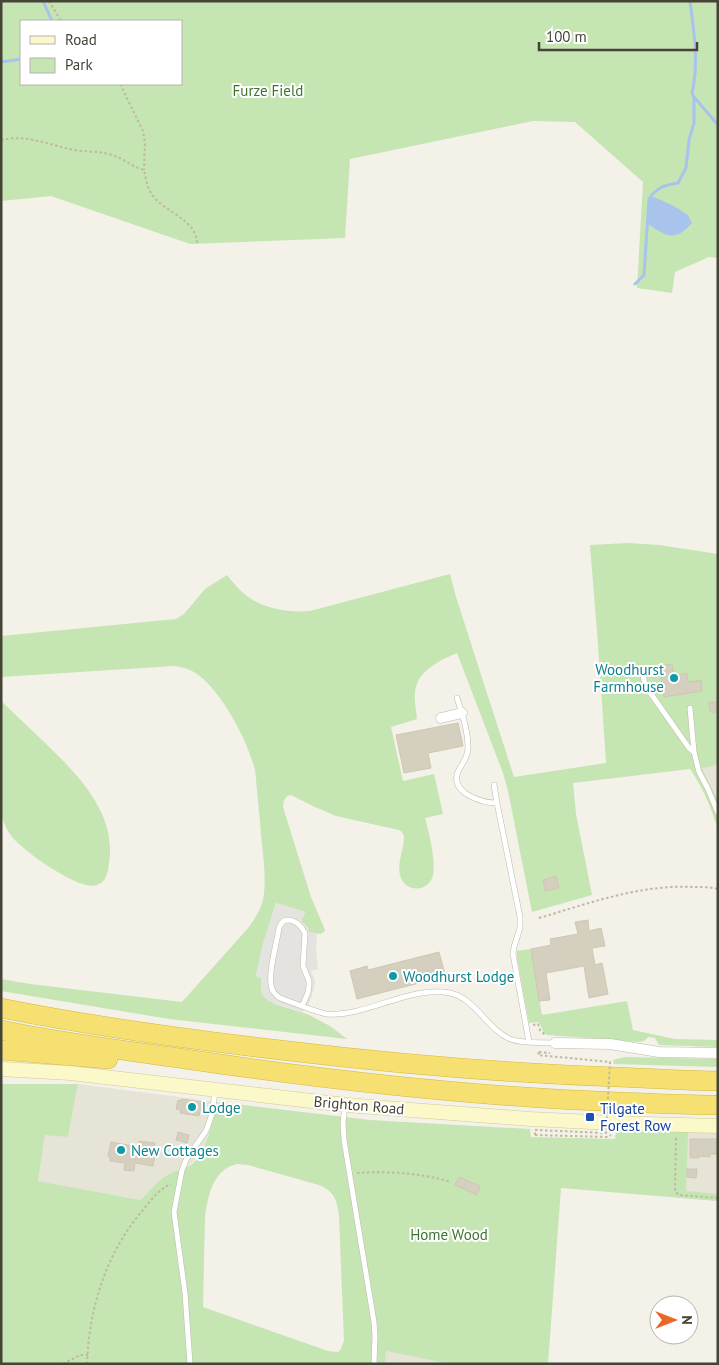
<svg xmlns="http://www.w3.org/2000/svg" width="719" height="1365" font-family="'PT Sans',sans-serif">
<rect width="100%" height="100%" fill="#f3f1e8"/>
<path fill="#e6e4d6" d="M718,765V800L702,767Z
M78,1084L85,1085L218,1102L207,1140L201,1152L191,1164L167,1175L157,1184L142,1200L38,1181L45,1134L68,1137Z
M688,1132H718V1201L673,1197L674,1133Z
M386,1351L411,1355L451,1364H385Z"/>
<path fill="#c5e5b3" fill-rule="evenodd" d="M1,1H718V258L709,257L675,272L672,293L637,288L643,182L575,122L533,121L350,159L345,238L190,244L51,196L1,201ZM21,21H181V84H21Z
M627,543L659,545L718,554V765L702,768L718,800V829C710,805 704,790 690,769L573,783L576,814L592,895L532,912L508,791L503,773L457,653C442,659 420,670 416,687C413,697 416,708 417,719L391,727L403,781L434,774L443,814L425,818C429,832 436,861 433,875C429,893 404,893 400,875C397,863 404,849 404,836L402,832L399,830L336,816L315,807L291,795C284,796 284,801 283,807L311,897L325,930L324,932L320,934L309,932L308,928L301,921L305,912L276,903L263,944L256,976L261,978V992L275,1004L307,1014L330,1026L347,1039L169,1019L1,991V979L30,984L182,1002L249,927C255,918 261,909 263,900C267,879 263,856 261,835C260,819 258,804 257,789C256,783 256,776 255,770C248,741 219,685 192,671C186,668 181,667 174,666L1,677V636L176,619L184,614L205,589L227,575C231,580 235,585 240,590C258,608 285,613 310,611L450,574L456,597L514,777L606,763L598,644L590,545Z
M1,701C15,714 29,728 43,741C76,773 117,812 109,863C108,872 107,881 97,885C80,892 24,851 13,838C7,831 4,823 1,814Z
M531,949L542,1015L627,1001L633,1030L675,1039L718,1040V1047L659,1045L655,1038L648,1037L644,1041L638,1042L547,1035L544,1033L539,1022L529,1023L517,958V951Z
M625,1057L718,1059V1067L614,1064L613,1060Z
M1,1084H78L68,1137L45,1135L38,1181L141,1200C150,1191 158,1180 169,1174C176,1170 184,1169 191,1165C206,1155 213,1119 218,1102L370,1120L530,1129L531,1137L615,1139L616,1132H688L686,1191L718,1194V1201L561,1188L548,1364H451L386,1351L385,1364H1ZM237,1164L248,1165L319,1185C335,1192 337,1200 339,1216L344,1341L341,1349L338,1352L328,1351L203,1307L205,1217C208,1196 213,1169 237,1164Z"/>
<path fill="#e4e3df" d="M276,903L305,912L301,921L306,925L309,932L317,933L316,949L318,969L311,971L315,981L314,988L309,1004L303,1012L268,1001L263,996L261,992V978L256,976L263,944Z"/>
<path fill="#a8c4ec" d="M654,197L674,206L688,215L692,223C675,242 667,237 648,224V206L649,199Z"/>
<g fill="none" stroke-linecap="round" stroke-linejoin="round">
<path stroke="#a8c4ec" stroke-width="3" d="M43,1L52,21
M1,62L21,59
M694,97L718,125
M635,284L644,275L649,199C657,187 665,185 678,183L686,168L689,140L694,123V97L692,93C699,63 694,32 690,1"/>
</g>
<path fill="#d4cfbe" stroke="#cec8b2" d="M672,664L674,676L687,673L688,682L701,680L702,691L664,697L659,666Z
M709,702H718V712H710Z
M458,723L463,746L428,753L431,768L404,773L396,735Z
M556,876L559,888L545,891L543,880Z
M588,920L589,931L601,928L605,946L592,948L595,965L602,963L608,994L589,998L584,966L546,973L550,1000L539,1001L531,949L551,945L550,939L578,934L575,922Z
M439,952L445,974L426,979L427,981L357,999L350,971L367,966L368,970Z
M181,1099L202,1102L199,1116L180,1113L181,1110L176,1109L178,1100L181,1101Z
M178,1132L189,1135L187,1143L176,1140Z
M690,1139H718V1154H710V1157L699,1156V1158H690Z
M139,1141L155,1143L154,1149L156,1150L153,1166L135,1163L134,1171L124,1170L125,1163L110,1161V1157L108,1156L111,1142L138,1147Z
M687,1169H697L696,1178L687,1177Z
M459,1177L480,1186L477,1195L455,1185Z"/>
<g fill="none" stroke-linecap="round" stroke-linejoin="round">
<g stroke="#bebbab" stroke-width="6">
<path id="lane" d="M643,675L645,685L649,691L689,748L694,752L699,772L708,789L718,813
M457,698C462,714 468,730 468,747C468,761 459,765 457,775C453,794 483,803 497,803
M690,708L694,752
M494,785L497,803L520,917V928L514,947L513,954L529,1042
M302,1006L308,993L309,986V981L303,966L305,933C300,923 285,912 279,928C277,943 267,975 272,989C273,993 276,995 280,998C292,1002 315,1012 327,1014C367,1017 410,985 450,993C475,998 487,1029 510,1039C523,1044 541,1042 555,1043
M345,1105L343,1122L344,1140L374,1322L375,1336L374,1364
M190,1364L185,1293L174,1212L182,1170L187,1158L206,1131L212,1114L215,1092"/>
</g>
<g stroke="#bebbab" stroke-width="11">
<path id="street" d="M441,718L462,713
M555,1043L610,1044L659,1052L718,1053"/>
</g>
<g stroke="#d0cb9a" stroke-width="15">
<path id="secondary" d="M1,1069L70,1073L346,1105L530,1119L613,1123L718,1126"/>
</g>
<g stroke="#d4b841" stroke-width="20">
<path id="highway" d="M1,1008C96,1027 193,1040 289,1051C397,1064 506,1073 616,1077C650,1078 684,1081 718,1081
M1,1030C69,1044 138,1052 206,1062C344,1082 481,1097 620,1102C652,1103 685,1105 718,1105
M1,1050L108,1059"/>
</g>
<path stroke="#bfb99d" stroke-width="2" stroke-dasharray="2.5 2.5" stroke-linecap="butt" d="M49,1L61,21
M120,84L143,131L145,143L144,170
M1,140C27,134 49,145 74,150C87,152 100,151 112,155C123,158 132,167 144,170C146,179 147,188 153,196C166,213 196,219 197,243
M539,918C590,903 641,884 695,887C702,887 710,887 718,889
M533,1025L538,1024L540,1030L545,1035
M539,1052L550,1053
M535,1135L608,1137L611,1135
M676,1138L675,1191L679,1195L718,1198
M357,1173C388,1171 421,1173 451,1182
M63,1364L80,1355H88
M87,1364C89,1308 106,1253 143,1210C151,1200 159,1189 171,1184"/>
<use href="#lane" stroke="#fff" stroke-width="5"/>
<use href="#street" stroke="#fff" stroke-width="10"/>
<use href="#secondary" stroke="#fbf8ca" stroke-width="14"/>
<use href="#highway" stroke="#f5e071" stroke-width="19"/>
<path stroke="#bfb99d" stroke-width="2" stroke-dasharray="2.5 2.5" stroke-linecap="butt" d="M535,1135V1130L606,1133L610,1062L538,1055L539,1052"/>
</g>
<g fill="#0f9aa8" stroke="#fff" stroke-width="2">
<circle cx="674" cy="678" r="5"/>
<circle cx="393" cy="976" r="5"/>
<circle cx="192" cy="1107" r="5"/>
<circle cx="121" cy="1150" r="5"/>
</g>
<rect fill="#1a4fb4" stroke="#fff" stroke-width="2" x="585" y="1112" width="10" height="10" rx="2.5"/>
<g text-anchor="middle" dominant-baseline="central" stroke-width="4" stroke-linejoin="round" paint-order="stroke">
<g font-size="15" fill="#3c742e" stroke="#fff">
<text x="268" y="90">Furze Field</text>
<text x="449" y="1234">Home Wood</text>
</g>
<g font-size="15" fill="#0d838f" stroke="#fff" text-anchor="start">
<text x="664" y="669" text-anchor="end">Woodhurst<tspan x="664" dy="17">Farmhouse</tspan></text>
<text x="403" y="976">Woodhurst Lodge</text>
<text x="202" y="1107">Lodge</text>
<text x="131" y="1150">New Cottages</text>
</g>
<g font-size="15" fill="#464337" stroke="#fff">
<text transform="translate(359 1105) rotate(5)">Brighton Road</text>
</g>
<g font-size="15" fill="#164399" stroke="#fff" text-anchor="start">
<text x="600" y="1108">Tilgate<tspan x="600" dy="17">Forest Row</tspan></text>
</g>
</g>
<rect width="719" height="1365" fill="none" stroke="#464337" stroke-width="5"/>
<rect x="20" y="20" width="162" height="65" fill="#ffffff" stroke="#b5b4af"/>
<rect x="30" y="36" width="25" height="8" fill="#fbf8ca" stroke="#b5b4af"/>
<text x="65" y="45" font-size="15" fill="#464337">Road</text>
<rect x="30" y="58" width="25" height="15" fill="#c5e5b3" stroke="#b5b4af"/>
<text x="65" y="70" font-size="15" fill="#464337">Park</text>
<g transform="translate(674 1320) rotate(90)"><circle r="24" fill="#ffffff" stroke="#b5b4af"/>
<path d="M0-4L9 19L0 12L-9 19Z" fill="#ec6725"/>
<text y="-8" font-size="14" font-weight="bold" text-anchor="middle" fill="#464337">N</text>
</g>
<path d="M539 42v8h158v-8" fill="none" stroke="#464337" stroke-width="2.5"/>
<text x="546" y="42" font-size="15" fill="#464337" stroke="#ffffff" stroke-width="4" paint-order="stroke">100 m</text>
</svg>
